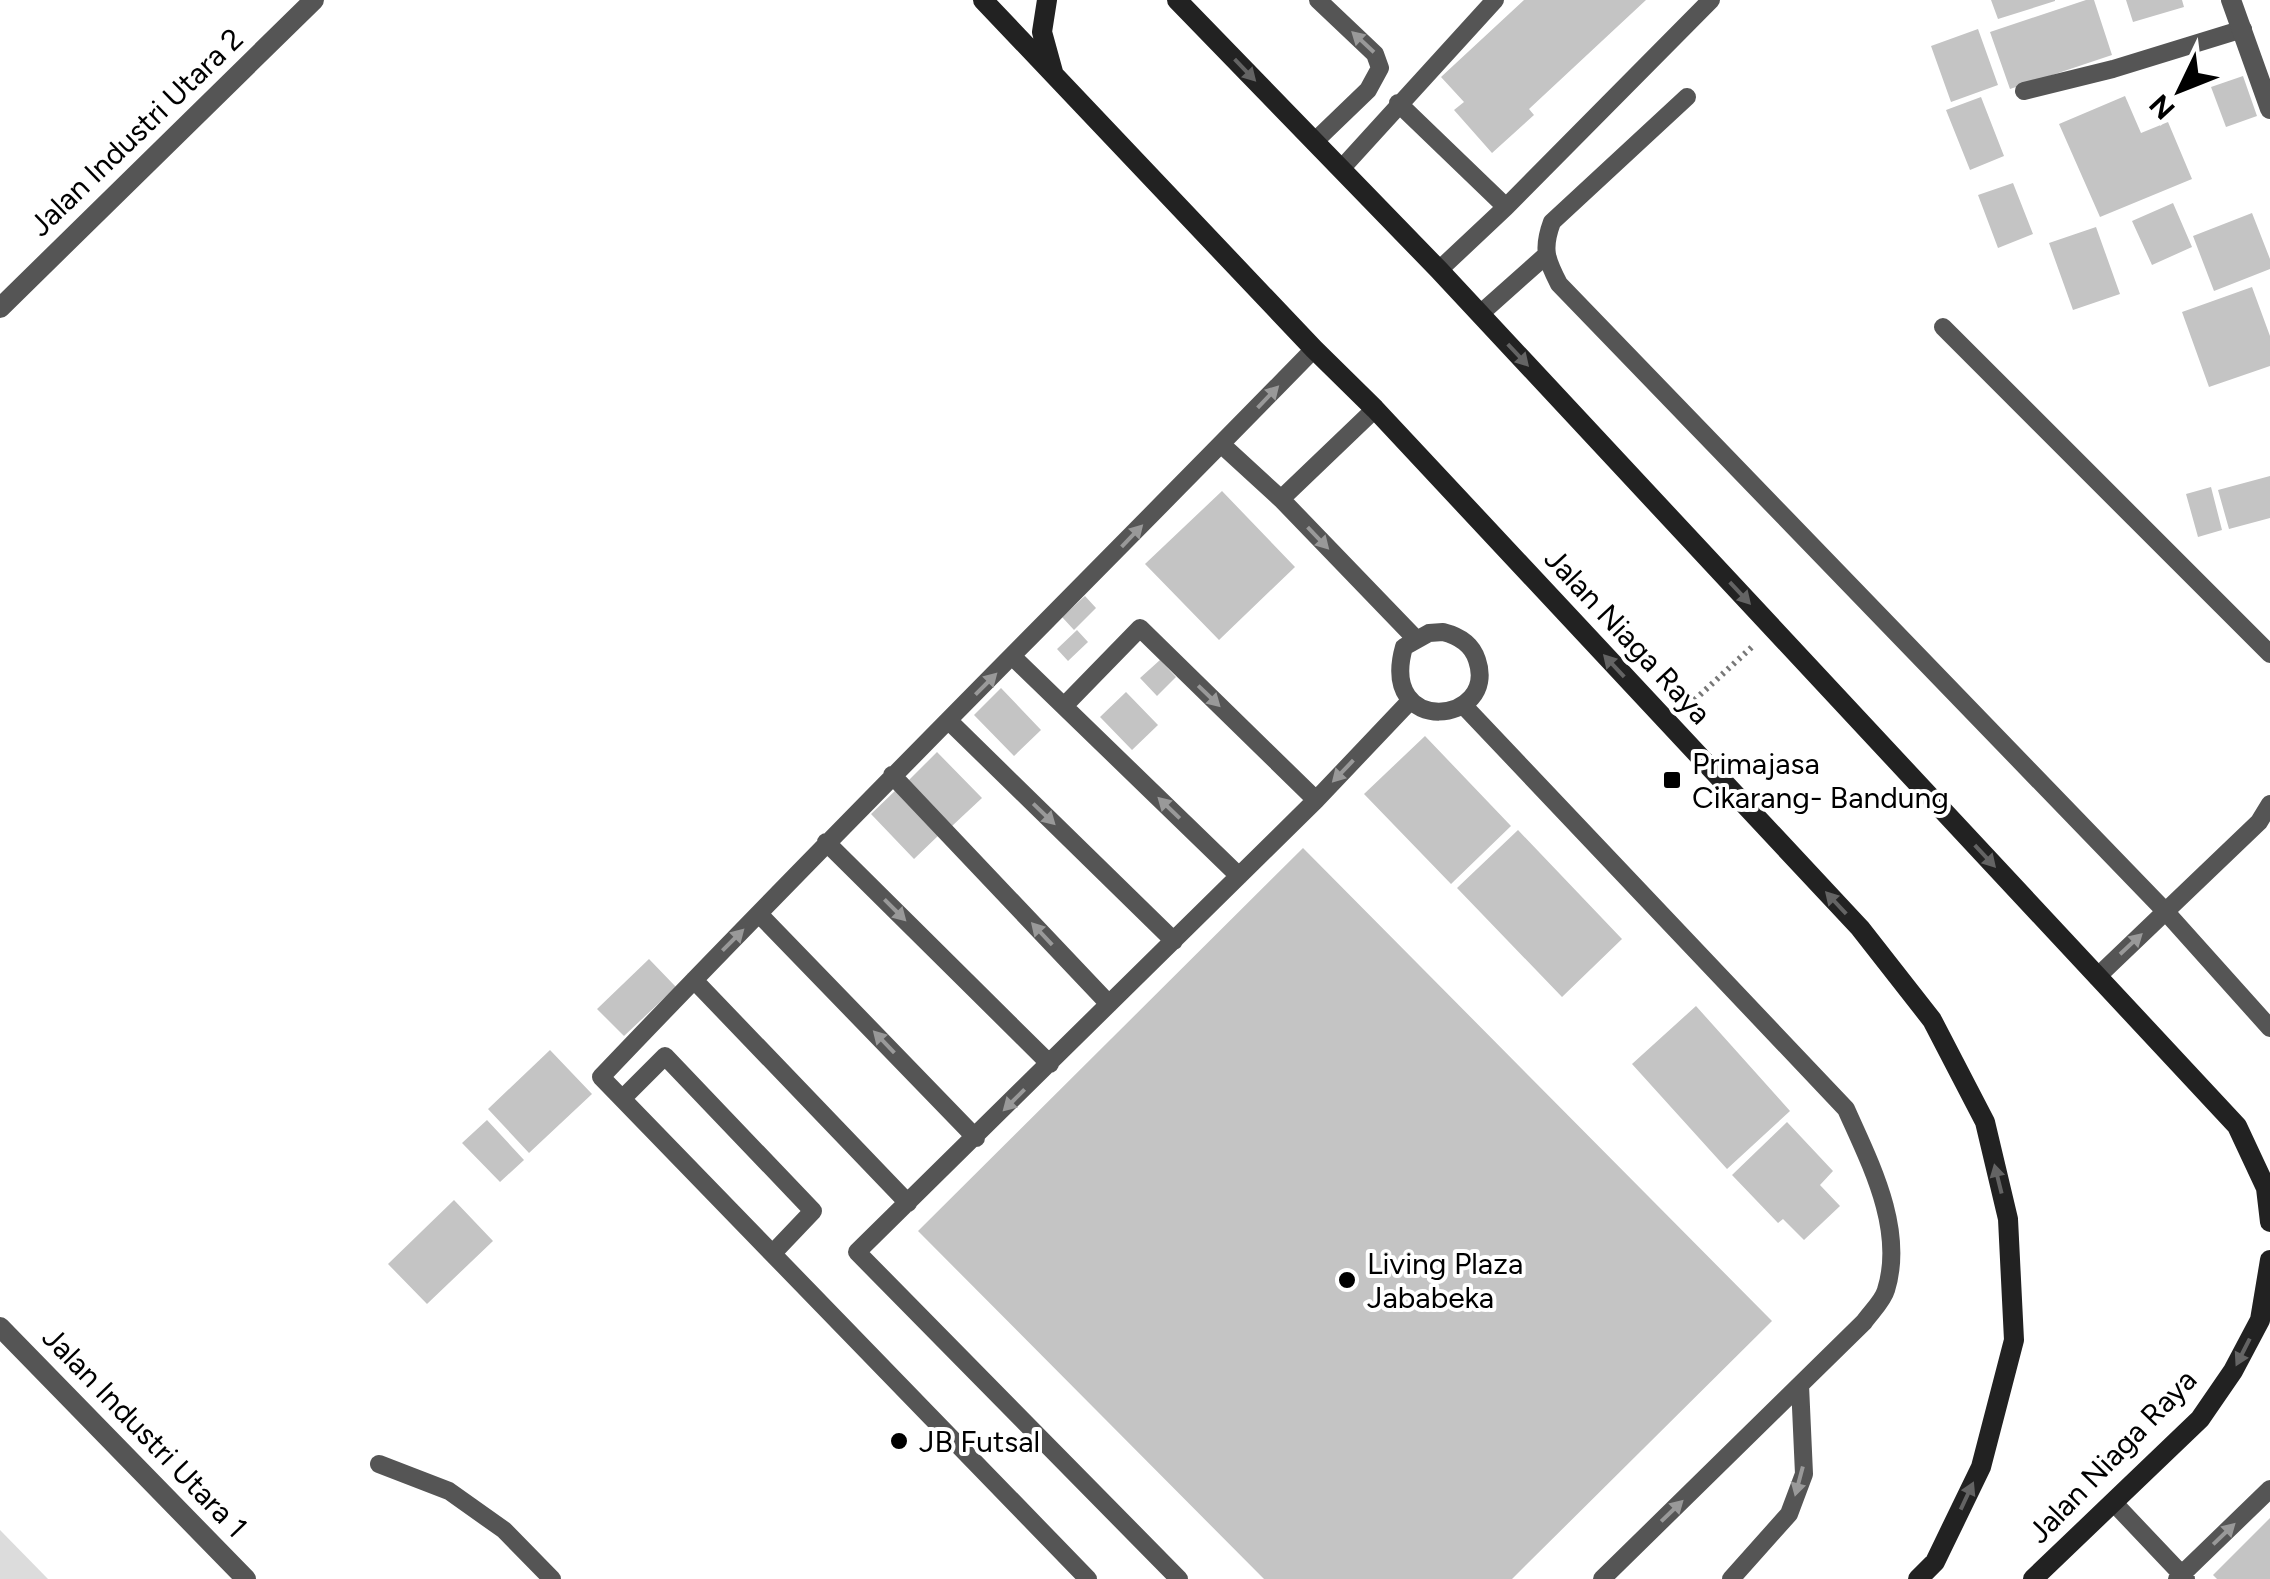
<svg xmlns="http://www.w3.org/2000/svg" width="2270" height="1579" font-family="Figtree,sans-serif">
<rect width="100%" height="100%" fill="#fff"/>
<path fill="#dcdcdc" d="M0,1530L48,1579H0Z"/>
<path fill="#c4c4c4" d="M1524,0H1646L1529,109L1534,115L1492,153L1454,110L1464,102L1441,77Z
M1991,0H2055V1L1998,19Z
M2086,0H2094L2112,55L2010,89L1990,32Z
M2126,0H2182L2184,7L2133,22Z
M1978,29L1998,85L1951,102L1931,46Z
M2243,76L2257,116L2226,127L2211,87Z
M2125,96L2141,133L2168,122L2192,179L2100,217L2059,124Z
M1981,97L2004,156L1970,170L1946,110Z
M2013,183L2033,234L1998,248L1978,195Z
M2173,203L2192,247L2152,265L2132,221Z
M2252,213L2270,259V269L2214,291L2193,236Z
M2096,227L2120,294L2073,310L2049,243Z
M2252,287L2270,336V366L2209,387L2182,312Z
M2270,476V518L2229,529L2218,490Z
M2211,487L2222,530L2198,537L2186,494Z
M1222,491L1295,567L1219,640L1145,564Z
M1085,596L1096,608L1074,630L1062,617Z
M1077,630L1088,642L1068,661L1057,649Z
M1160,660L1176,677L1157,696L1140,678Z
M1001,688L1041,730L1014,756L974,715Z
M1126,692L1158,725L1132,750L1100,717Z
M1425,736L1511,826L1451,884L1364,794Z
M937,752L982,798L952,826L908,781Z
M898,788L941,833L914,859L871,814Z
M1518,830L1622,939L1562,997L1457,888Z
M1303,848L1772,1321L1512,1579H1264L918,1231Z
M649,959L676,987L624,1036L597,1009Z
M1696,1006L1790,1111L1727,1169L1632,1064Z
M550,1050L592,1094L529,1153L488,1109Z
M487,1120L524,1160L500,1182L462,1143Z
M1787,1122L1833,1171L1820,1185L1840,1206L1804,1240L1783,1219L1778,1223L1732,1175Z
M454,1200L493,1241L427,1304L388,1264Z
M2270,1518V1579H2217L2213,1575Z"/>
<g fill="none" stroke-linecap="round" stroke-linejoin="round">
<path stroke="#777" stroke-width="6" stroke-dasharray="2.5 5" stroke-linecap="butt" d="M1689,705L1753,646"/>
<path stroke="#555" stroke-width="18" d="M2024,91L2113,69L2243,29
M1687,97L1552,222C1542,249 1546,259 1559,284L2166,912L2270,1028
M1398,103L1506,207L1711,0
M1314,142L1368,90L1380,68L1375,54L1318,0
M1341,169L1495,0
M1439,270L1506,207
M1480,314L1544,257
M1943,327L2270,654
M1221,444L1281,499L1416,639
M1281,499L1375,409
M1443,632C1459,636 1472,644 1477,660C1499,724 1378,738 1404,647L1429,633Z
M1013,657L1239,876
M1064,706L1140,628L1316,800
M1464,706L1846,1109C1870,1163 1905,1229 1886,1290C1883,1301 1871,1312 1864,1322L1602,1579
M949,721L1174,941
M892,775L1109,1004
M826,842L1050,1064
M759,914L976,1138
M2097,977L2259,822L2270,804
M694,980L908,1203
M623,1098L665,1056L813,1211L773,1253
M379,1464L449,1491L504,1530L552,1579
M2113,1502L2186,1579
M1088,1579L601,1077C835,831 1077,592 1314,349
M1179,1579L857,1252L1316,800L1410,701
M1731,1579L1789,1514L1804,1474L1800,1385
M2177,1579L2270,1489"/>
<path stroke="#555" stroke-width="20" d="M2231,0L2270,109
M0,308L314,0"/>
<path stroke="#555" stroke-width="20" d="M0,1327L246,1579"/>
<path stroke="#222" stroke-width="20" d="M983,0L1314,349L1375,409L1860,928L1932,1020L1985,1122L2008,1219L2014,1340L1981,1467L1935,1562L1918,1579
M1047,0L1042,32L1053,72
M1177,0L1439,270L2237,1126L2266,1188L2270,1222
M2033,1579L2200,1419L2233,1371L2260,1320L2270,1260"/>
</g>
<defs><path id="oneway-solid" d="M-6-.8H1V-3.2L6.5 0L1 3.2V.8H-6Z" transform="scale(2.5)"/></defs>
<g fill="#999">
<use href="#oneway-solid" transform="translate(1363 42) rotate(-137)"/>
<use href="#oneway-solid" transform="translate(1268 397) rotate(-46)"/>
<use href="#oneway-solid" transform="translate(1132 536) rotate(-46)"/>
<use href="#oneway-solid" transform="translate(1318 538) rotate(46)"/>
<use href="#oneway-solid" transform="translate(986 684) rotate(-45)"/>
<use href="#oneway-solid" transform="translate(1209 696) rotate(44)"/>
<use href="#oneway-solid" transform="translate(1343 771) rotate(134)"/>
<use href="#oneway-solid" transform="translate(1169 808) rotate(-136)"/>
<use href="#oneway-solid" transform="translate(1044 814) rotate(44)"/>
<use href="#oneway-solid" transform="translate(895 910) rotate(45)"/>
<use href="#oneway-solid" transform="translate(1042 934) rotate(-133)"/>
<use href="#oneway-solid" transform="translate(733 940) rotate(-45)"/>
<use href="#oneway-solid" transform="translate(2131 944) rotate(-43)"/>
<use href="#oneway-solid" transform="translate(884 1042) rotate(-134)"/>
<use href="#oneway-solid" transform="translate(1014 1100) rotate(135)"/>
<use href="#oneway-solid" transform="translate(1799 1481) rotate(105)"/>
<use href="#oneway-solid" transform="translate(1672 1511) rotate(-44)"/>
<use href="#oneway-solid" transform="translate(2224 1534) rotate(-44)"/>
</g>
<g fill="#646464">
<use href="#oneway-solid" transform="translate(1245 70) rotate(46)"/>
<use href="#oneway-solid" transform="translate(1518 355) rotate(47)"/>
<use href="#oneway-solid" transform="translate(1740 593) rotate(47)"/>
<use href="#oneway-solid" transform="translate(1614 666) rotate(-133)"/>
<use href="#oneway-solid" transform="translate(1985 856) rotate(47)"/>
<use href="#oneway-solid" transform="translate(1836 903) rotate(-133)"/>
<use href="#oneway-solid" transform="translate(1998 1179) rotate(-104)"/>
<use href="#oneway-solid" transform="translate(2243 1352) rotate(117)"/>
<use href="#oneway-solid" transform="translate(1967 1496) rotate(-65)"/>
</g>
<g fill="#000" stroke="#fff" stroke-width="4">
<rect x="1662" y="770" width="20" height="20" rx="5"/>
<circle cx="1347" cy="1280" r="10"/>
<circle cx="899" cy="1441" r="10"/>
</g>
<g text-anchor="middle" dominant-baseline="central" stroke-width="8" stroke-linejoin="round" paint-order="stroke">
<g font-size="30" fill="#000" stroke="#fff">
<text transform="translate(136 132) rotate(-44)">Jalan Industri Utara 2</text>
<text transform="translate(1628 636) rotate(47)">Jalan Niaga Raya</text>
<text transform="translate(145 1432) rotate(46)">Jalan Industri Utara 1</text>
<text transform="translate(2112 1456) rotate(-46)">Jalan Niaga Raya</text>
</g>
<g font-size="30" fill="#000" stroke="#fff" text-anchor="start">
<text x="1692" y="763">Primajasa<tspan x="1692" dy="34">Cikarang- Bandung</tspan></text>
<text x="1367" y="1263">Living Plaza<tspan x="1367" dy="34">Jababeka</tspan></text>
<text x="919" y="1441">JB Futsal</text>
</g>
</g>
<g transform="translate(2180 90) rotate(227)" stroke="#ffffff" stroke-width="8" paint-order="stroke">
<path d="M0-8L18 38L0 25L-18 38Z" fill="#000000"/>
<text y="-15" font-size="28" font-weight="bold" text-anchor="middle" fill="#000000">N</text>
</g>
</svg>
